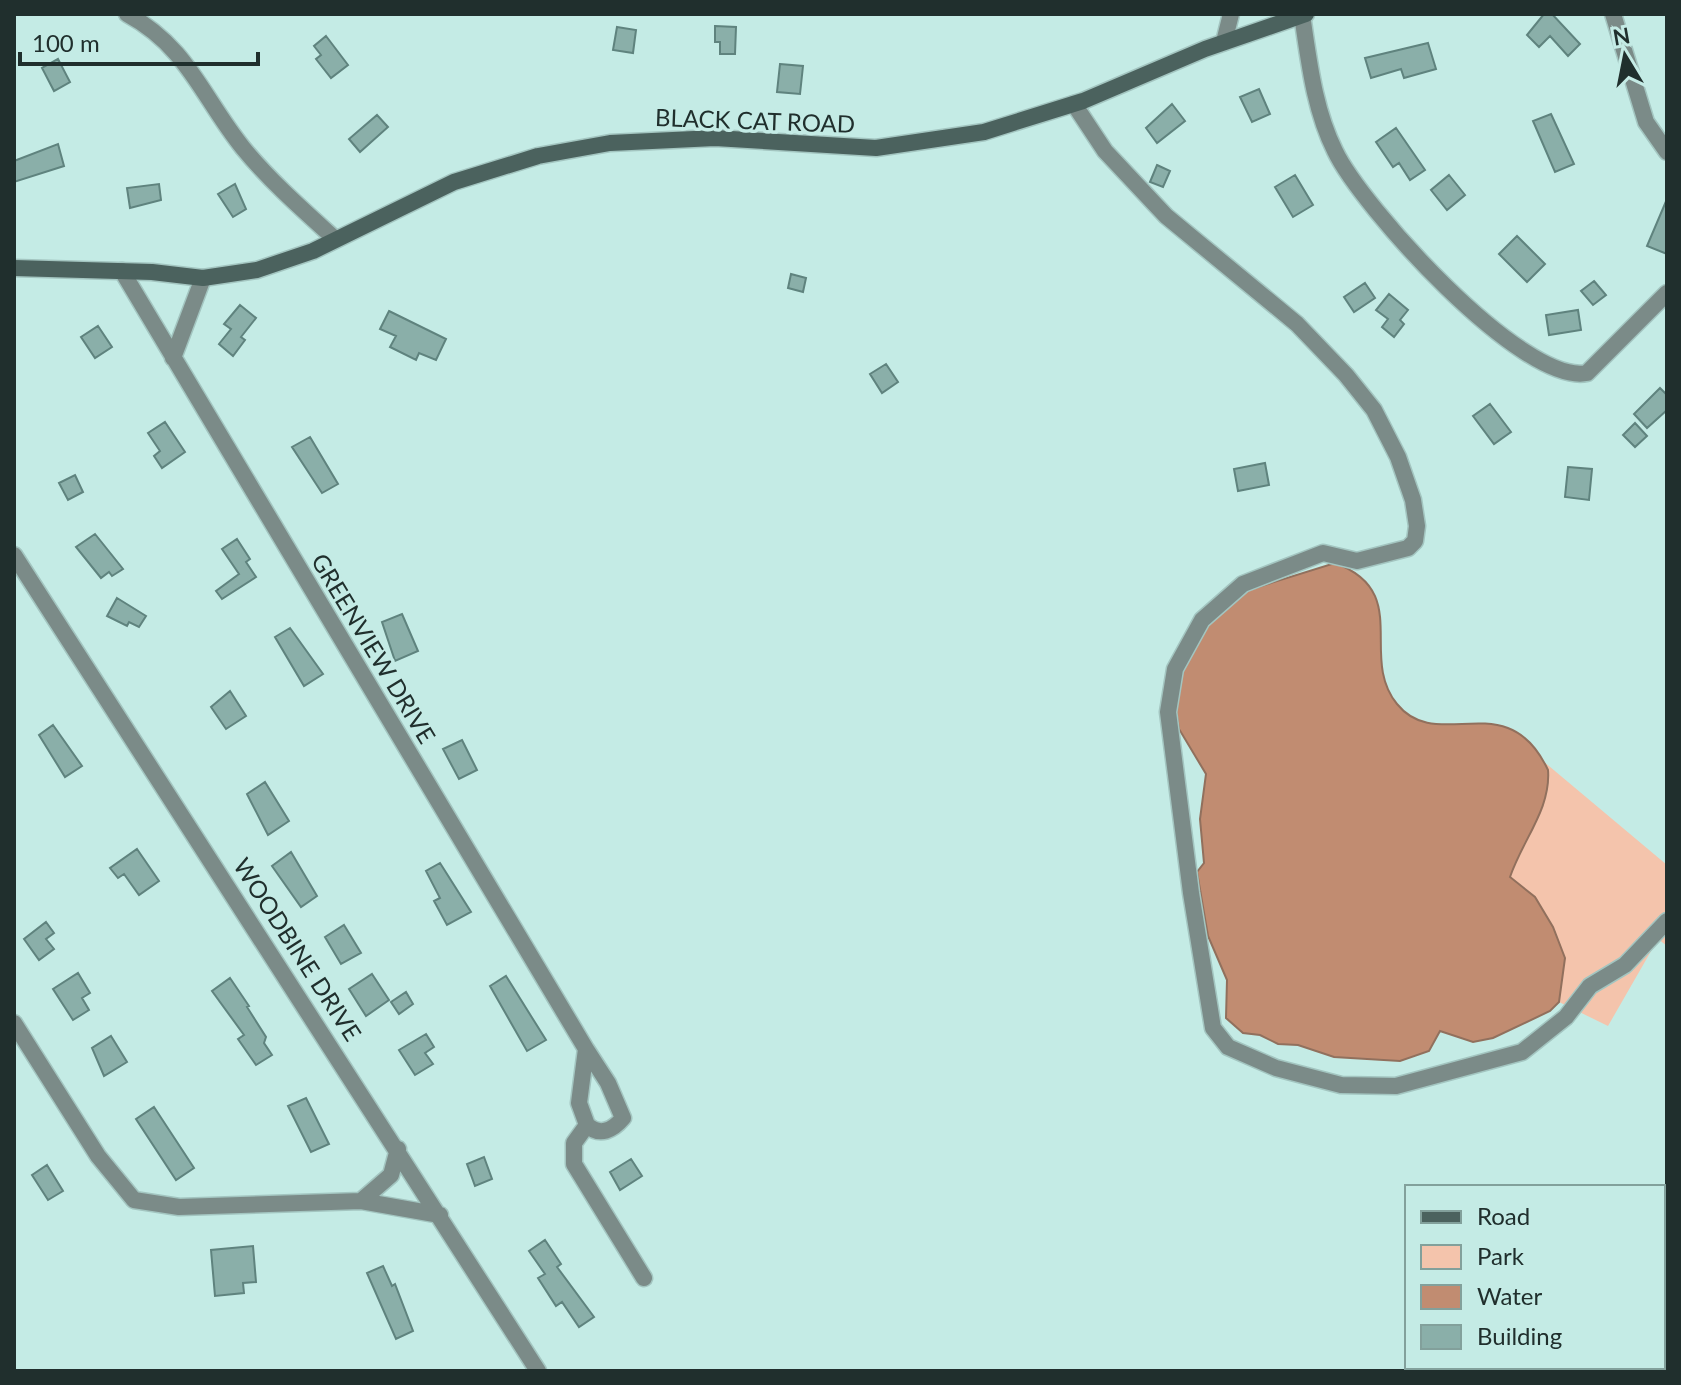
<svg xmlns="http://www.w3.org/2000/svg" width="1681" height="1385" font-family="Lato,sans-serif">
<rect width="100%" height="100%" fill="#c4ebe5"/>
<path fill="#f4c4ac" d="M1543,761L1667,865V946L1658,939L1608,1026L1559,1002L1565,958L1553,927L1535,897L1510,877C1514,867 1516,855 1521,846C1534,818 1559,793 1543,761Z
M1667,1366V1371H1520L1522,1367Z"/>
<path fill="#c18c71" stroke="#91705d" stroke-width="2" d="M1335,563C1413,592 1358,656 1397,704C1438,755 1507,683 1548,770C1551,809 1523,839 1510,877L1535,897L1553,927L1565,958L1559,1002L1550,1011L1493,1038L1473,1042L1440,1031L1429,1051L1400,1061L1334,1057L1298,1045L1278,1044L1260,1035L1243,1033L1226,1018L1227,980L1208,936L1197,872L1204,863L1200,819L1206,774L1179,729L1174,700L1177,674L1212,616L1242,592Z"/>
<path fill="#8aafa9" stroke="#5f837e" stroke-width="2" d="M1544,14H1552L1580,44L1568,56L1550,36L1539,47L1527,35Z
M715,26L736,27L735,54H720V42H715Z
M617,27L636,30L633,53L613,50Z
M326,36L348,65L331,78L316,59L321,55L314,46Z
M1428,43L1436,69L1404,78L1401,69L1371,78L1365,58Z
M58,59L70,82L54,91L42,68Z
M780,64L803,66L800,94L777,92Z
M1259,89L1270,114L1252,122L1240,97Z
M1172,104L1185,121L1157,143L1146,128Z
M1551,114L1574,164L1555,172L1533,121Z
M377,115L388,127L360,152L349,139Z
M1396,128L1425,170L1410,180L1399,163L1393,167L1376,142Z
M58,144L64,166L14,182V161Z
M1157,165L1170,171L1163,187L1150,182Z
M1295,175L1313,205L1293,217L1275,187Z
M1449,175L1465,195L1447,210L1431,190Z
M159,184L161,200L130,208L127,188Z
M235,184L246,209L233,217L218,194Z
M1667,199V254L1647,246Z
M1517,236L1545,264L1527,282L1499,254Z
M791,274L806,278L803,292L788,288Z
M1594,281L1606,295L1593,305L1581,291Z
M1365,283L1375,298L1354,312L1344,297Z
M1389,294L1408,310L1400,320L1404,324L1394,337L1382,327L1388,319L1376,310Z
M240,305L256,318L241,337L245,340L233,356L219,344L231,329L224,324Z
M1578,310L1581,330L1549,335L1546,315Z
M389,311L446,339L436,360L419,353L416,360L390,347L396,336L380,329Z
M98,326L112,347L95,358L81,337Z
M886,364L898,382L882,393L870,374Z
M1660,388L1667,395V410L1647,428L1634,414Z
M1490,404L1511,432L1494,444L1473,416Z
M165,422L185,452L162,468L154,456L160,451L148,433Z
M1635,423L1647,436L1635,447L1623,435Z
M310,437L338,484L322,493L292,447Z
M1265,463L1269,485L1238,491L1234,469Z
M1568,467L1592,469L1589,500L1565,497Z
M75,475L83,492L68,500L59,483Z
M95,534L123,569L112,576L109,572L101,578L76,547Z
M237,539L250,559L246,562L256,577L222,599L216,591L239,574L222,549Z
M117,598L146,616L139,627L129,622L127,626L107,616Z
M402,614L418,651L395,661L382,622Z
M290,628L323,674L304,686L275,637Z
M230,691L246,716L226,729L211,707Z
M53,725L82,766L65,777L39,735Z
M462,740L477,770L459,779L443,749Z
M265,782L289,821L268,835L247,794Z
M137,849L159,881L139,895L124,874L118,878L110,868Z
M291,852L317,896L301,907L272,866Z
M440,863L471,912L447,925L434,901L440,898L426,871Z
M46,922L54,933L46,939L54,949L39,960L24,939Z
M344,925L361,953L341,964L325,937Z
M78,973L90,993L82,998L89,1010L73,1020L53,989Z
M372,974L389,1000L366,1016L349,989Z
M506,976L546,1040L527,1051L490,986Z
M230,978L249,1006L247,1007L266,1037L264,1043L272,1055L256,1065L238,1039L244,1035L212,991Z
M406,992L413,1004L399,1014L391,1002Z
M426,1034L434,1047L425,1053L433,1064L415,1075L399,1050Z
M111,1036L127,1062L104,1076L92,1048Z
M306,1098L329,1144L311,1152L288,1106Z
M154,1107L194,1168L176,1180L136,1119Z
M484,1157L492,1179L475,1186L467,1164Z
M631,1159L642,1176L620,1190L610,1172Z
M47,1165L63,1191L48,1200L32,1175Z
M545,1240L561,1264L557,1267L594,1317L579,1327L562,1302L556,1306L538,1278L545,1274L529,1251Z
M253,1246L256,1282L243,1283L244,1293L215,1296L211,1250Z
M383,1266L392,1286L395,1284L413,1331L396,1339L367,1273Z"/>
<g fill="none" stroke-linecap="round" stroke-linejoin="round">
<g stroke="#a3c5c0" stroke-width="19">
<path id="street" d="M127,14C188,47 202,97 243,148C270,181 303,210 335,239
M1613,14L1646,122L1667,152
M1302,15C1309,61 1314,109 1335,151C1361,206 1523,386 1587,373L1667,293
M1224,42L1231,14
M1074,104L1105,151L1166,216L1297,324L1346,375L1374,410L1398,457L1413,500L1417,526L1415,541L1408,548L1357,561L1323,553L1243,584L1202,620L1175,669L1168,712L1191,893L1213,1028L1228,1047L1276,1068L1341,1085L1396,1086L1522,1052L1566,1017L1590,986L1625,965L1667,921
M122,271L586,1049L579,1103L587,1125L574,1143V1164L644,1278
M173,358L203,278
M14,555L538,1371
M14,1023L98,1156L134,1200L179,1207L361,1201L391,1175L398,1149
M586,1049L608,1083L623,1118C613,1130 600,1137 587,1125
M361,1201L440,1215"/>
</g>
<g stroke="#a3c5c0" stroke-width="19">
<path id="secondary" d="M14,268L152,272L203,278L257,270L313,251L454,182L538,156L610,143L715,138L876,148L984,132L1083,101L1205,49L1306,14"/>
</g>
<use href="#street" stroke="#7b8b88" stroke-width="16"/>
<use href="#secondary" stroke="#4b625e" stroke-width="16"/>
</g>
<g text-anchor="middle" dominant-baseline="central" stroke-width="7" stroke-linejoin="round" paint-order="stroke">
<g font-size="24" fill="#202f2d" stroke="#c4ebe5">
<text transform="translate(755 120) rotate(2)">BLACK CAT ROAD</text>
<text transform="translate(374 648) rotate(59)">GREENVIEW DRIVE</text>
<text transform="translate(298 949) rotate(57)">WOODBINE DRIVE</text>
</g>
</g>
<rect width="1681" height="1385" fill="none" stroke="#202f2d" stroke-width="32"/>
<rect x="1405" y="1185" width="260" height="184" fill="#c4ebe5" stroke="#82a09b" stroke-width="2"/>
<rect x="1421" y="1211" width="40" height="12" fill="#4b625e" stroke="#82a09b" stroke-width="2"/>
<text x="1477" y="1225" font-size="24" fill="#202f2d">Road</text>
<rect x="1421" y="1245" width="40" height="24" fill="#f4c4ac" stroke="#82a09b" stroke-width="2"/>
<text x="1477" y="1265" font-size="24" fill="#202f2d">Park</text>
<rect x="1421" y="1285" width="40" height="24" fill="#c18c71" stroke="#82a09b" stroke-width="2"/>
<text x="1477" y="1305" font-size="24" fill="#202f2d">Water</text>
<rect x="1421" y="1325" width="40" height="24" fill="#8aafa9" stroke="#82a09b" stroke-width="2"/>
<text x="1477" y="1345" font-size="24" fill="#202f2d">Building</text>
<g transform="translate(1625 56) rotate(350)" stroke="#c4ebe5" stroke-width="6" paint-order="stroke">
<path d="M0-6L14 30L0 20L-14 30Z" fill="#202f2d"/>
<text y="-12" font-size="22" font-weight="bold" text-anchor="middle" fill="#202f2d">N</text>
</g>
<path d="M20 52v12h238v-12" fill="none" stroke="#202f2d" stroke-width="4"/>
<text x="32" y="52" font-size="24" fill="#202f2d" stroke="#c4ebe5" stroke-width="6" paint-order="stroke">100 m</text>
</svg>
